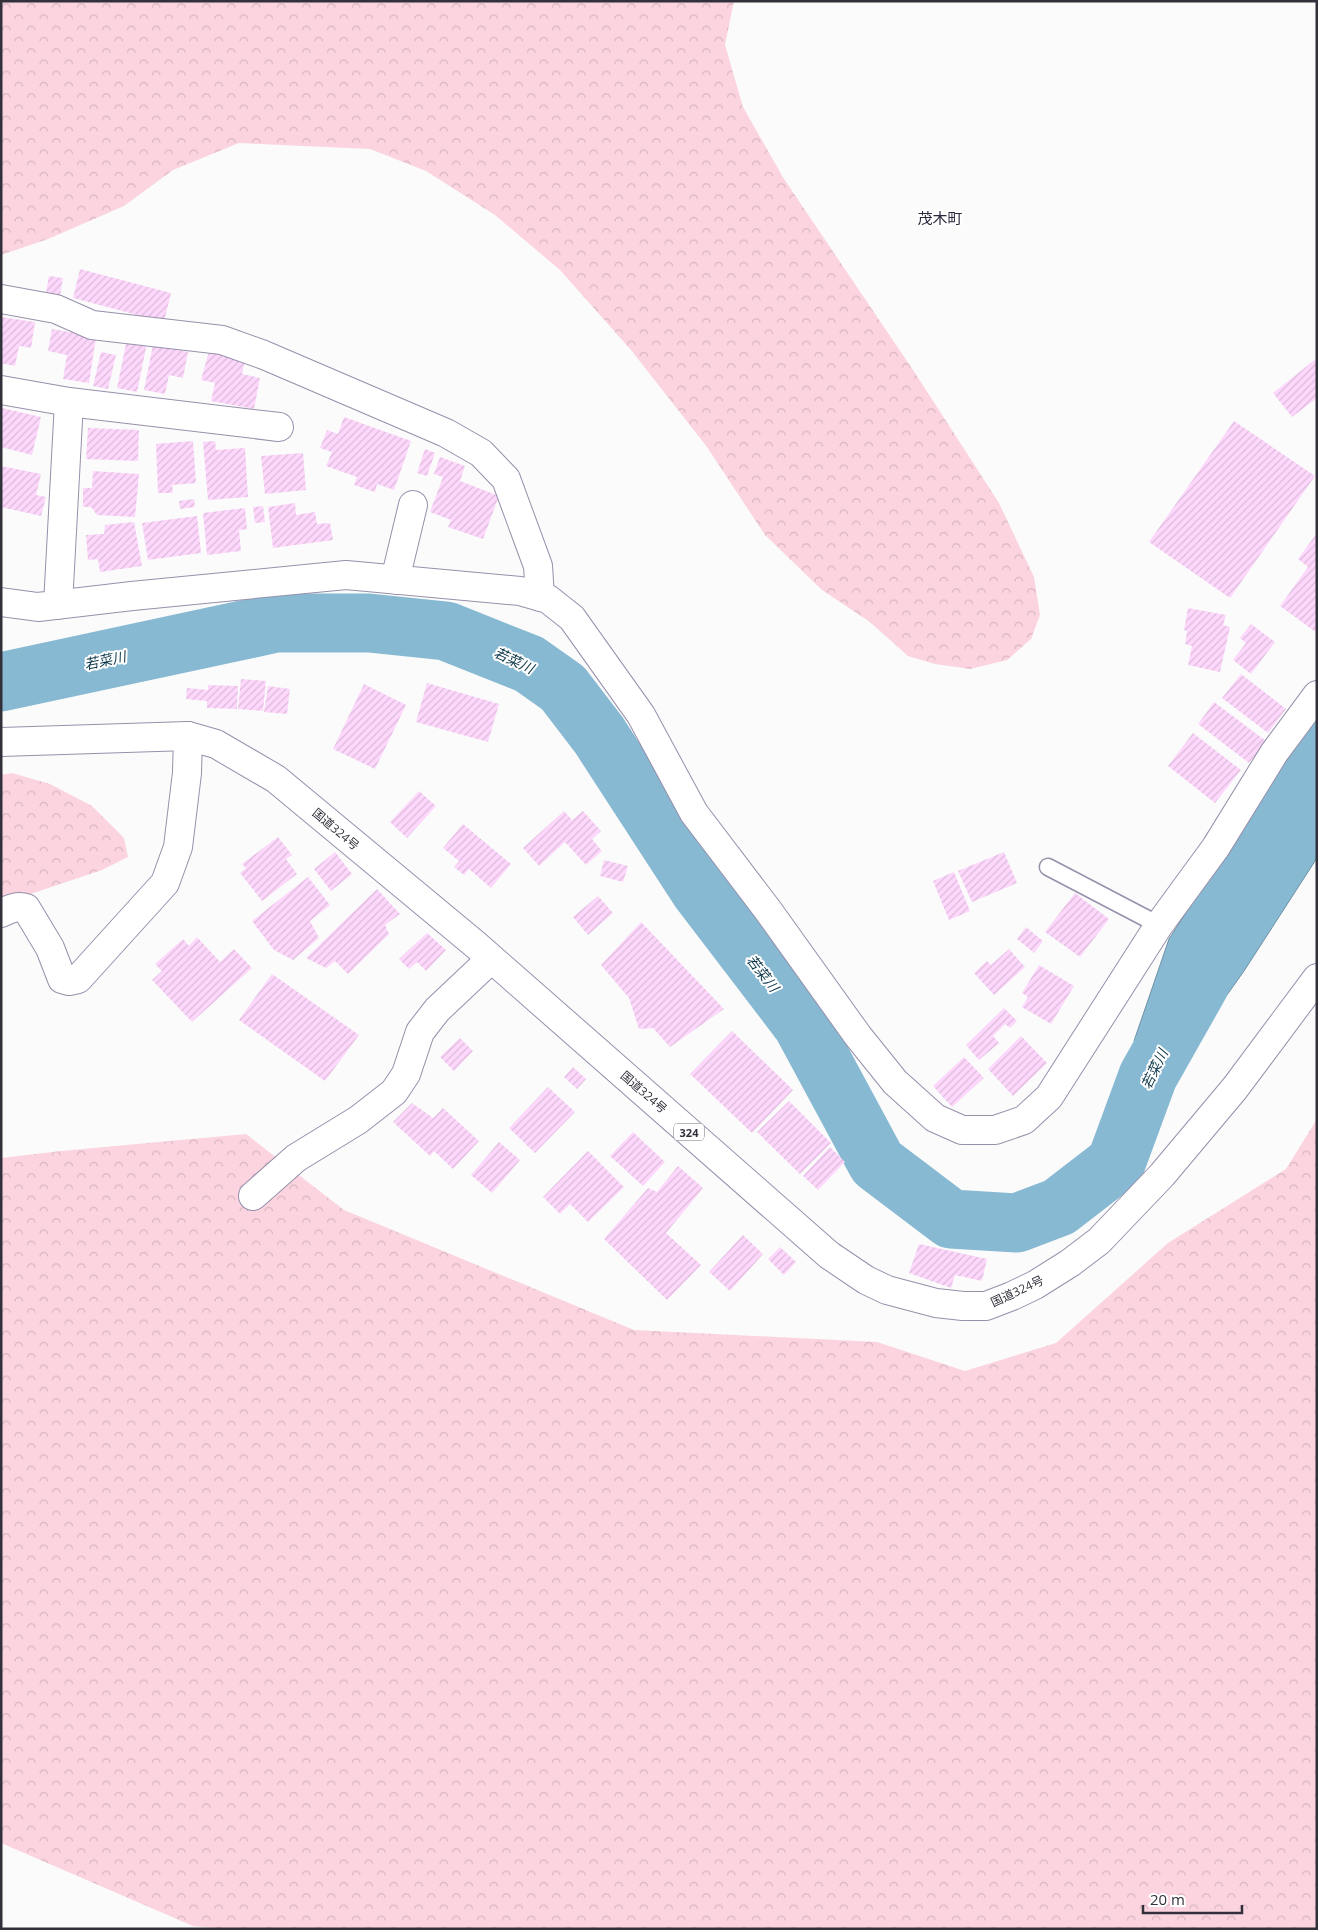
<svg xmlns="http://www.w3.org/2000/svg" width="1318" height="1930" font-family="'Open Sans','Noto Sans JP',sans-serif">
<defs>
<pattern id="forest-crowns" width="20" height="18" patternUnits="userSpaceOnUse" patternTransform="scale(1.25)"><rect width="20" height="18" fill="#fbd4df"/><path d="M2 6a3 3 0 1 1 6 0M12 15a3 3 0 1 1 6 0" fill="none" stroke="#d8b6c0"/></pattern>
<pattern id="building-hatch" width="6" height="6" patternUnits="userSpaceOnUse" patternTransform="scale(1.25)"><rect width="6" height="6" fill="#fed8fc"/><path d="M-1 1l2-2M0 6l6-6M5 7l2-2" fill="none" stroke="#dabad9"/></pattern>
</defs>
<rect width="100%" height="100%" fill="#fbfbfb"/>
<path fill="url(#forest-crowns)" d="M1,1H734L725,45L743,107L784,179L915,373L999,503L1034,577L1040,615L1031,639L1007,660L970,669L935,664L908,656L870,622L822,590L765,535L707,447L631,350L560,270L495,215L426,171L370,149L239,143L173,170L124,206L48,239L1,255Z
M12,773L50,784L92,806L124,838L128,857L102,870L1,904V775Z
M1317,1119V1929H223L193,1926L1,1843V1158L61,1151L246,1134L344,1210L634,1330L877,1342L965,1371L1056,1343L1168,1243L1286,1169Z"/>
<path fill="#88b9d3" stroke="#6e90a5" d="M1317,712V858L1244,971L1178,1064L1134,1041L1169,939L1304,729Z"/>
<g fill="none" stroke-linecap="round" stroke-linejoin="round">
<path stroke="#88b9d3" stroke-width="59" d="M1,682L276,623H369L446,631L529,664L563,688L599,735L699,889L802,1024L877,1163L951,1219L1017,1223L1059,1207L1116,1163L1148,1076L1200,984"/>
</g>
<path fill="url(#building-hatch)" d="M80,269L171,293L164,322L73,298Z
M49,276L63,278L60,296L46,293Z
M1,317L35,322L31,348L19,346L15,366L1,363Z
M52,329L96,337L89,383L63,379L67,355L48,351Z
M127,339L147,343L137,392L117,388Z
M153,345L188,352L183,378L169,375L165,394L144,390Z
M209,351L245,361L242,374L260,378L254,409L211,401L215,383L201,380Z
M101,352L116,355L108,389L93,386Z
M1317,358V398L1292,417L1273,393Z
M2,408L41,417L32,455L1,447Z
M344,417L411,441L394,490L377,484L375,492L354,485L357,477L326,466L332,452L320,448L327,430L338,434Z
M1234,421L1315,476L1230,598L1149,542Z
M88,428L139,430L138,461L86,459Z
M193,441L196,483L172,485L173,493H158L156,444Z
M215,441L216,450L245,448L248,497L208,500L203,442Z
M425,449L435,453L427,476L417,473Z
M303,453L306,490L265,494L261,456Z
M440,457L465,466L460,481L499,496L483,539L448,527L451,520L430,512L443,477L434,474Z
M1,466L41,474L36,495L46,497L41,516L1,507Z
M93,471L139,474L135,517L97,515L91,507H83V488H92Z
M194,499L195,507L180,509L179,501Z
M295,503L296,515L315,512L317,524L330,523L333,540L273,548L268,507Z
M263,506L265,522L255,523L253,507Z
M245,508L247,529L239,530L241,551L207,555L203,513Z
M197,516L201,553L148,560L142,523Z
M134,522L142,566L100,572L98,559L88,560L86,535L104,534L105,525Z
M1317,533V633L1280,606L1308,567L1298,559Z
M1188,608L1226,615L1223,625L1230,627L1220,672L1188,665L1192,646L1185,644L1187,631L1184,630Z
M1251,624L1275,642L1251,674L1233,660L1246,643L1240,638Z
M1241,674L1286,709L1268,733L1222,698Z
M241,679L266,681L263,711L238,709Z
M427,683L499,704L488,742L416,722Z
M364,684L406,705L375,769L333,749Z
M208,685L238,686L237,709L207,708V701L186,699L187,688L208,690Z
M268,686L290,689L287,714L264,712Z
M1214,702L1266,741L1249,763L1198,724Z
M1193,733L1241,770L1215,803L1168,766Z
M419,791L436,806L407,838L390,822Z
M564,811L572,820L583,811L601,831L592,839L602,851L586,865L565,842L539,866L523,848Z
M463,824L511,864L491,888L469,869L464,875L454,867L459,861L443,848Z
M278,837L292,855L286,859L297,874L262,901L240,873L246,868L242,864Z
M335,852L352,874L331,891L314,869Z
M1004,852L1017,883L972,902L958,871Z
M604,860L628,866L623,882L600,876Z
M954,872L970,911L949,920L933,881Z
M308,877L330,905L310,921L319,938L293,960L274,950L252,921Z
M377,889L400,914L385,925L389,934L348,974L335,961L326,968L306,958Z
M1075,893L1109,919L1080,957L1045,932Z
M598,896L613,913L588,935L573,917Z
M641,922L724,1009L670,1047L653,1028L639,1029L629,998L601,965Z
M1026,927L1043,941L1034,953L1017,939Z
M427,933L446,950L426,971L417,962L409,969L399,959Z
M197,937L220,962L234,949L252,968L192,1022L152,980L162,971L155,964L183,939L189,946Z
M1009,949L1025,967L994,995L974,973L987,961L991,965Z
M1039,965L1074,986L1051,1024L1022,1007L1028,997L1022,993Z
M272,974L359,1035L325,1081L239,1020Z
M1004,1008L1017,1021L1010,1028L1005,1024L993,1036L999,1043L979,1060L966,1045Z
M732,1031L793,1090L752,1133L690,1074Z
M1021,1036L1047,1063L1013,1096L988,1069Z
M460,1038L473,1051L454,1071L440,1057Z
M964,1057L984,1078L952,1107L933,1086Z
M573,1067L586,1079L577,1089L564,1077Z
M548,1087L575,1112L535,1153L509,1128Z
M789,1101L831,1143L800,1174L757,1132Z
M412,1103L433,1118L443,1108L479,1141L453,1169L434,1151L430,1156L393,1122Z
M633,1132L665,1162L643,1186L610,1156Z
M499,1142L520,1160L492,1193L471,1175Z
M830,1147L845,1162L818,1190L803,1176Z
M588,1151L624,1187L588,1222L570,1204L560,1214L543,1197Z
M678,1166L703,1188L666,1233L701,1265L667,1300L604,1239L648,1188L657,1192Z
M743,1235L763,1254L730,1291L709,1272Z
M919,1244L987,1259L982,1281L955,1275L951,1288L909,1273Z
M780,1247L796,1262L784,1275L768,1259Z"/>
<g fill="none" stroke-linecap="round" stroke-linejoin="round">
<g stroke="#9690ab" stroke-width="19">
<path id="service" d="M1048,867L1159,925"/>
</g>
<g stroke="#9690ab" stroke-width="30">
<path id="minor" d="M1,299L56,309L92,325L222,340L264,355L446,433L481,453L506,479L538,566L540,597
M1,390L69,402L279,427
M395,580L413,505
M1,602L38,607L132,596L346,575L520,591L548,599L572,618L641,715L694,813L767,909L858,1036L895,1082L935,1118L962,1130H995L1024,1120L1049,1097L1159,925L1216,847L1274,753L1317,695
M58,605L69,402
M1,913C10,909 17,905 26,908L50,948L62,979L69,981L78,979L165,883L178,847L187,773L188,736
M253,1196L296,1158L358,1120L394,1092L406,1074L420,1032L437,1010L491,959"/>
</g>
<g stroke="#9690ab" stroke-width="30">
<path id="trunk" d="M1,742L188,736L216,744L276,779L476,945L829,1255L866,1280L887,1290L936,1303L963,1306H986L1012,1296L1035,1285L1070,1263L1099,1241L1162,1175L1235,1088L1317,978"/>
</g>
<use href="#service" stroke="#fff" stroke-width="16"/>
<use href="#minor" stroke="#fff" stroke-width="28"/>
<use href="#trunk" stroke="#fff" stroke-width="28"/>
</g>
<g text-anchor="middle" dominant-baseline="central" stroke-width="4" stroke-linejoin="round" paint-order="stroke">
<rect fill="#fff" stroke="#706e76" stroke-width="1" x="674" y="1123.5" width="30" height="17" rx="4"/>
<g font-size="11" font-weight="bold" fill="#32303b">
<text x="689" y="1132">324</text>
</g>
<g font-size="12" fill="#32303b" stroke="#fff">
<text transform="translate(336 829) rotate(40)">国道324号</text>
<text transform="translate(644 1092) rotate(41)">国道324号</text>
<text transform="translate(1017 1291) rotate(-25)">国道324号</text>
</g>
<g font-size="14" font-style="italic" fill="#0b3749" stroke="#fff">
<text transform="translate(105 660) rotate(-12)">若菜川</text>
<text transform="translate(514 660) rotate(25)">若菜川</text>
<text transform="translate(763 973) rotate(52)">若菜川</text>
<text transform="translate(1154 1069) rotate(-64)">若菜川</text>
</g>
<g font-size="15" fill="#2d273d" stroke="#fff">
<text x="940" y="218">茂木町</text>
</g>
</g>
<rect width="1318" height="1930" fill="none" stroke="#32303b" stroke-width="5"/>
<path d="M1143 1905v8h99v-8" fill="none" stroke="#32303b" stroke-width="2.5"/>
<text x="1150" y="1905" font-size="15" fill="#32303b" stroke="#ffffff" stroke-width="4" paint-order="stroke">20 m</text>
</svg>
